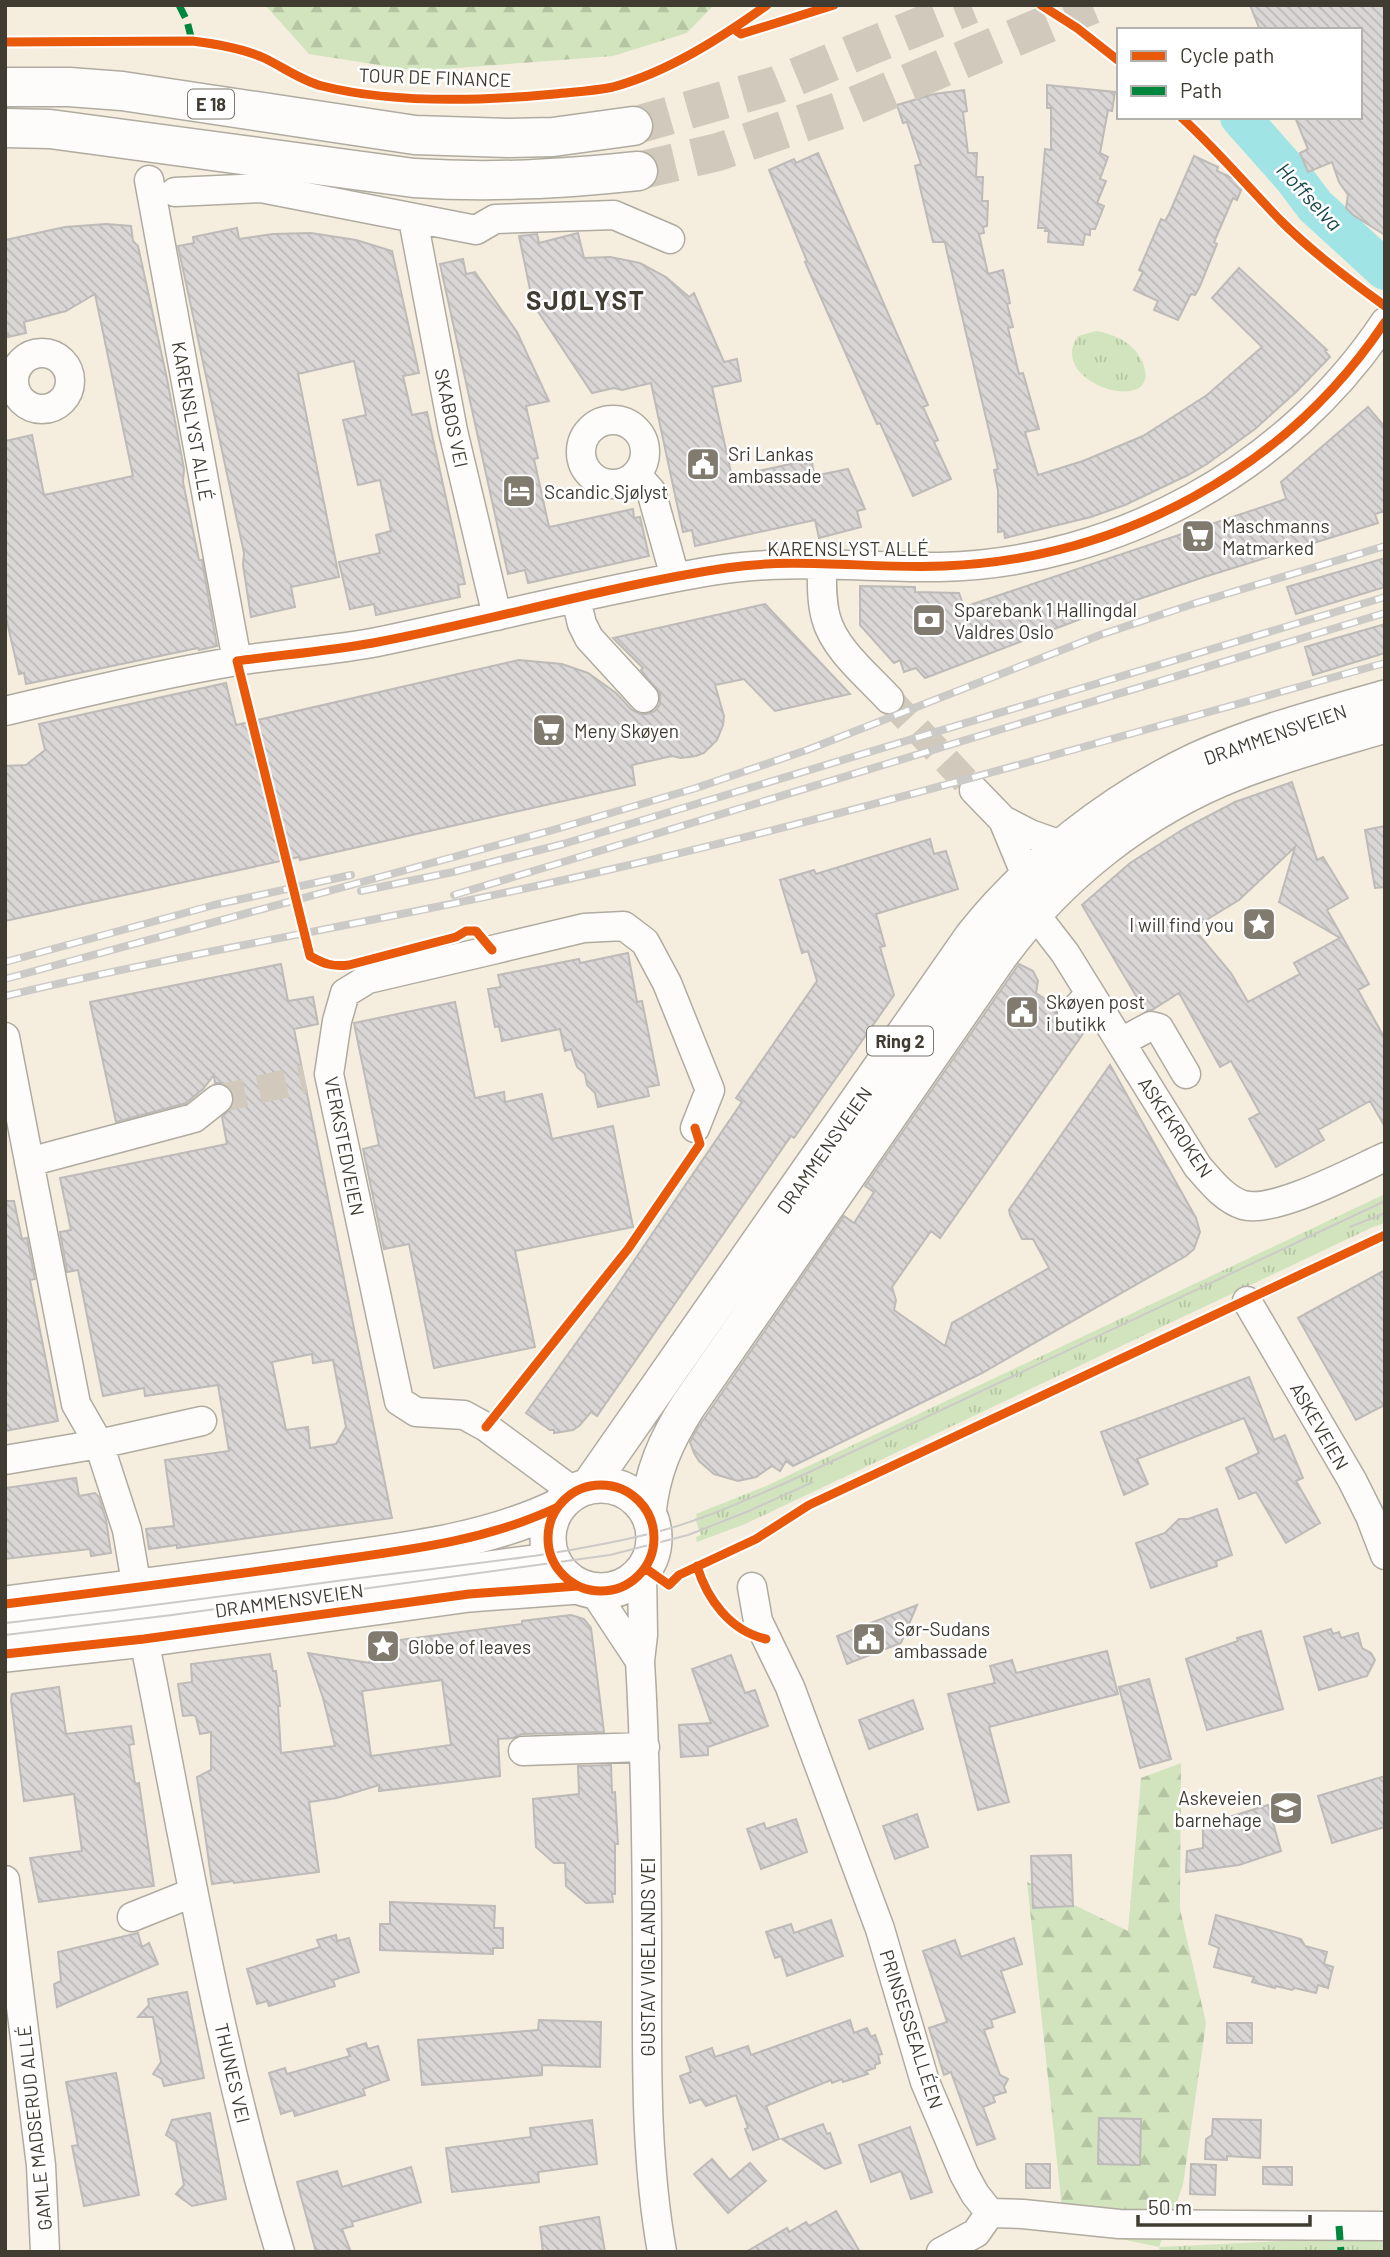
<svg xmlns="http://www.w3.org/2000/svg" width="1390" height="2257" font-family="Barlow,sans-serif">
<defs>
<pattern id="grass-tufts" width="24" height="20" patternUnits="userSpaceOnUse" patternTransform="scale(1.75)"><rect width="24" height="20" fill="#d1e4bd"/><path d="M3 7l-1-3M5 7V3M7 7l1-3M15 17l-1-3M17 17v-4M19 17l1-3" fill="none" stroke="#b5c4a3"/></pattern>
<pattern id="forest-firs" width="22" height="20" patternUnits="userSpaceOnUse" patternTransform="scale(1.75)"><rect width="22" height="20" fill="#d1e4bd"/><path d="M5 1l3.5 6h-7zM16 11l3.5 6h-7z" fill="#b5c4a3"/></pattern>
<pattern id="building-back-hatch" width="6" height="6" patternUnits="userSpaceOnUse" patternTransform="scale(1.75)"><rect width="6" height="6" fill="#d9d6d5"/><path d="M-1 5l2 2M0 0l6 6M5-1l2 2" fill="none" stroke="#bbb9b7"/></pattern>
</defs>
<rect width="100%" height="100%" fill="#f5eedf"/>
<path fill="url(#grass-tufts)" d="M1096,331C1114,334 1132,342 1141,359C1171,420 1043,385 1078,336Z
M1385,1194V1223L1373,1227L745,1524L697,1542L696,1537L701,1535L695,1518L697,1517L696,1514L766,1486Z
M1385,2236V2252H1160L1159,2247Z"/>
<path fill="url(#forest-firs)" d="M265,5H714L687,33L613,56L417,71L309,54Z
M1181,1763L1180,1909L1206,2023L1183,2185L1159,2247L1064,2227L1027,1882L1128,1931L1141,1778Z"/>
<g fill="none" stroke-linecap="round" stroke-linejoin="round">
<path stroke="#a0e4e6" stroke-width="40" d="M1240,117L1294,178L1315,206L1385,270"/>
</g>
<path fill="url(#building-back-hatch)" stroke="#bdbab8" stroke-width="2" fill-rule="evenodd" d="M1250,5H1385V235L1353,215L1346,208L1348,195L1339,182L1332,162L1308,172L1300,153L1308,149L1295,117H1360V30H1260Z
M1047,85L1115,92L1112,111L1108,110L1100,153L1108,157L1100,179L1106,181L1097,203L1104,206L1095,229H1090V235L1085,234L1083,245L1048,242L1049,231H1045L1046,228H1038L1045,149L1051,150V108H1047Z
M964,90L967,111L963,112L968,153H977L976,177H983L982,201H988L987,226L983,227L984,233L979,234L988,274L1003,270L1010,303L1007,304L1013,327L1008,328L1019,374L1023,373L1039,429L1025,432L1038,475L1083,461L1143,436L1207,395L1262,347L1212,298L1239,268L1327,350L1325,351L1330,357L1296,392L1255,429L1207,464L1188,475L1125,505L1091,517L1005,538L1004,531L998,532V490L994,470L998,469L947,252L945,242H933L915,166L921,164L907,122L903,123L897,105L934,94Z
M818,153L928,405L923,407L938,440L934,442L951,479L913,496L880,423L877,424L805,262L807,261L769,170L794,159L796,163Z
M1194,156L1218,167L1217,171L1244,183L1237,200L1233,198L1214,242L1217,244L1200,286L1195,295L1191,294L1178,320L1154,310L1158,301L1134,290L1143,272L1139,270L1161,219L1165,221L1169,214Z
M106,224L131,226L133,241L138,246L167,379L184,469L183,482L199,560H202L217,646L199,650L198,648L26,684L24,673L19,674L5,613V441L32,435L44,495L133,476L95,294L66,311L24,322L26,333L8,337V334H5V240L65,227Z
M237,228L239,239L273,234L311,233L356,240L392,251L419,373L403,376L412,415L427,412L465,584L458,585L460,597L376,615L374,604L350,609L339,562L380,553L376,535L391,531L380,480L358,485L343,420L366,415L354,361L298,374L339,577L291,587L295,607L251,617L243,565L244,553L178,246L194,243L193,237Z
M578,233L584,258L610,257L640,263L666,277L689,297L694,293L724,362L737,359L741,381L712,387L732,477L804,461L805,464L812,462L814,476L848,469L865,509L857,511L861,527L819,538L815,520L695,546L692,530L683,532L651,383L622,390L614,388L592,393L533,304L519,236L537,234L539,243Z
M463,259L466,274L475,272L517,332L549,401L526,406L538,458L534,459L549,527L633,509L634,518L640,517L649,556L528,583L525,570L508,574L440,264Z
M1368,407L1385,427V511L1375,514L1378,523L1201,578L1086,617L925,678L916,668L904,672L900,660L894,663L860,625V586L915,587V592L959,593L964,607L1286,499L1281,482Z
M1385,558V587L1296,614L1287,587Z
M765,604L850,694L775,711L744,679L715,685L724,716L723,725L717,740L704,753L696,756L681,758L672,756L632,765L635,785L300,860L299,857L5,921V766L26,765L45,750L39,724L226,683L236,725L519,660L562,664L588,673L616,693L632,710L640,714H647L655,711L660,704V694L641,670L643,668L613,638Z
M1385,624V653L1313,675L1305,647Z
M1292,782L1317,860L1323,857L1348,898L1327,910L1369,984L1358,990L1385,1039V1127L1370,1101L1318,1130L1324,1140L1276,1167L1249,1119L1260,1113L1231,1061L1220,1067L1179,993L1152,1010L1145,1011L1082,905L1130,863L1185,828L1235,802ZM1295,847L1279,902L1340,938L1294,963L1300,974L1248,1002L1231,973L1193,928L1239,900Z
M1385,826V887L1375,888L1365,830Z
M930,839L934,854L946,851L958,889L876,914L885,946L880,947L894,995L794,1138L791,1136L597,1416L591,1412L579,1426L573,1430L554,1433V1430H550L526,1413L614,1290L742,1102L736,1098L817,981L808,951L802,953L780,880L814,870L816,874Z
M628,953L637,1002L642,1001L659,1085L647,1087L649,1096L598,1107L595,1093L587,1085L585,1074L577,1067L571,1049L565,1051L560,1029L502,1041L499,1026L495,1027L488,989L501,987L498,975L579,959L580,963Z
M281,964L288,1001L313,997L318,1024L294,1029L392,1518L177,1548V1545L149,1549L146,1529L174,1526L165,1460L229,1451L218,1385L145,1396L144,1388L103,1396L78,1270L67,1272L60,1232L71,1230L60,1178L227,1144L222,1117L233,1106L234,1097L231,1088L223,1083H215L214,1075L203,1089L186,1103L116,1122L90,1002ZM312,1354L313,1363L333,1360L346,1427L336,1444L310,1448L308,1427L286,1430L272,1362Z
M1019,964L1033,971L1038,981L1036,993L1057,1007L1056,1017L1061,1025L1069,1029H1076L1083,1025L1087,1028L940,1238L931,1231L892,1287L896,1300L894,1310L945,1346L952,1323L1049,1268L1033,1239H1022L1010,1215L1009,1210L1110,1065L1196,1218L1200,1232L1194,1249L1186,1256L982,1373L793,1466L786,1461L780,1471L772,1466L756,1477L738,1481L714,1474L699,1461L694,1453L690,1442L697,1429L844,1216L854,1223L874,1192L865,1186Z
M455,1002L475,1098L504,1092L505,1102L542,1094L552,1139L613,1126L633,1227L515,1251L535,1347L434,1368L409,1244L384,1249L363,1149L379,1145L354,1023Z
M5,1201H14L22,1239L27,1238L35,1279L30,1280L58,1421L5,1431Z
M1385,1270V1405L1356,1420L1298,1318Z
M1249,1377L1274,1440L1285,1435L1303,1478L1296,1481L1320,1523L1286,1543L1256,1492L1239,1499L1226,1468L1259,1453L1244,1418L1137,1459L1148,1484L1124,1495L1101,1432Z
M76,1478L79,1496L95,1493L99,1497L106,1520L111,1553L91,1556L90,1549L5,1559V1488Z
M1217,1509L1232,1555L1216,1561L1217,1566L1151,1588L1136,1543L1165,1533L1179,1519H1188Z
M917,1605L901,1643L847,1664L837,1636Z
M571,1615L584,1619L591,1628L604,1732L522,1734L513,1738L498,1739L500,1776L379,1791V1785L337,1798L309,1802L319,1872L234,1883L233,1881L212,1884L197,1777L211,1770V1732L200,1734L196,1717L193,1715L183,1716L178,1684L192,1682L191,1664L270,1654L273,1671H276L280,1706H278L281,1753L335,1746L323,1698L308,1653L370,1663L368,1644L522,1624V1621ZM442,1680L451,1745L371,1756L362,1691Z
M1331,1629L1333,1634L1339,1632L1341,1638L1358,1633L1362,1648L1371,1653L1375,1660L1367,1676L1319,1690L1304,1637Z
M1261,1631L1283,1709L1207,1730L1186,1659L1238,1641L1237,1638Z
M1107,1651L1118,1694L989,1727L1009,1802L978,1810L948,1694L995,1683L990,1666L1012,1660L1016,1673Z
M731,1655L745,1693L755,1690L768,1726L708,1747V1755L681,1757L679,1725L711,1723L692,1669Z
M1149,1679L1171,1759L1140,1768L1119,1687Z
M59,1687L66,1734L131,1726L134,1744L129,1745L135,1784L139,1783L154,1886L39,1902L30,1858L82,1851L74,1794L24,1801L11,1700L12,1694Z
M913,1700L923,1729L869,1749L859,1720Z
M611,1765L612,1793L615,1792L618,1844H615V1894H612L613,1902L586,1903L566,1886L565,1863H554L536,1847L533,1799L579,1794L578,1766Z
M1385,1776V1827L1332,1843L1318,1796Z
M1268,1805L1281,1851L1239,1865L1186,1872L1187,1851L1203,1848V1825Z
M917,1814L928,1847L895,1859L883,1826Z
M796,1819L807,1852L761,1869L747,1829L764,1823L766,1829Z
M1071,1855L1073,1906L1033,1908L1031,1856Z
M390,1902L495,1906L494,1928H503V1948H493V1954L380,1950V1924H390Z
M1216,1915L1301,1939L1305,1946L1327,1952L1324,1964L1333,1967L1328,1988L1318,1985L1316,1993L1295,1988L1292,1990L1276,1986L1275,1988L1252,1982L1254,1977L1214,1967L1219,1948L1209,1944Z
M831,1920L843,1956L787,1976L781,1956L775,1958L766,1932L791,1924L794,1933Z
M138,1933L142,1947L149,1943L158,1964L57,2007L54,1984L61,1981L58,1952Z
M336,1935L337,1941L349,1938L359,1972L333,1980L335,1986L269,2006L267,2001L257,2004L247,1969L320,1947L317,1940Z
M1014,1938L1022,1964L1001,1971L1015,2012L991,2020L993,2027L984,2030L1000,2075L1008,2079L1004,2087L1006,2092L993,2096L995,2102L983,2107L995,2139L977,2145L951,2072L944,2075L929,2028L947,2022L923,1951L955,1940L961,1957Z
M187,1992L204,2078L164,2086L162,2079L153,2074L161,2062L153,2017H138L149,2005L148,1999Z
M539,2020L601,2022L600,2067L542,2065V2075L422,2085L418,2040L538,2030Z
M850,2020L854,2033L867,2028L871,2037L875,2035L882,2054L878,2055L880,2063L875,2065V2068L866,2071L868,2074L843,2082L842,2079L832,2083L831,2080L766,2106L779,2139L753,2150L745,2129L748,2128L736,2095L706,2106L701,2099L690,2103L680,2076L691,2072L686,2057L712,2048L715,2057L748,2046L751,2055Z
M1227,2023H1252V2043H1227Z
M366,2043L368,2049L378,2046L389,2080L363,2089L365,2095L295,2116L293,2110L281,2114L269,2073L285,2068L287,2074L350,2056L347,2049Z
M116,2073L139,2195L84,2206L72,2146L78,2145L66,2082Z
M210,2113L226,2199L192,2206L176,2194L184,2185L176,2142L166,2135L172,2120Z
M1099,2118L1141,2119L1140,2165L1098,2164Z
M1213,2119L1261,2120L1260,2158L1227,2156V2160L1205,2159L1206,2139L1212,2135Z
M592,2120L597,2164L538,2172L539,2182L452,2192L446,2148L531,2137L530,2128Z
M823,2124L827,2134L830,2133L841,2163L825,2169L782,2139Z
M910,2127L932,2192L911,2199L901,2171L871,2182L859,2145Z
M712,2159L730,2180L750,2163L766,2181L728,2213L694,2174Z
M1026,2164H1050V2188H1026Z
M1191,2164L1216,2165L1215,2195L1190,2194Z
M411,2167L421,2202L352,2222L353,2226L342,2229L351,2252H316L297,2182L337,2171L342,2187Z
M1263,2167H1292V2185L1263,2184Z
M836,2211L860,2252H746L787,2228L789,2232L806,2222L809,2226Z
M599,2217L605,2252H543L540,2227Z"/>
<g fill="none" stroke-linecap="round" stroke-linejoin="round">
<path stroke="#d1cabc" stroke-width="28" stroke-dasharray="28 14" stroke-linecap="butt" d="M889,699L974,790
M218,1099L305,1079"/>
<path stroke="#d1cabc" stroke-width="38" stroke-dasharray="38 19" stroke-linecap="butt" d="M633,126L776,85L971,5
M638,171L718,152L853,106L1092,5"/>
<g stroke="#b0aba0" stroke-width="31">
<path id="minor" d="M149,180L237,661
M175,192L261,188L476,230L495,219L614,215L670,239
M413,219L453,431L497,616
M14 381a28 28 0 1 1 56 0a28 28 0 1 1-56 0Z
M581 452a32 32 0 1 1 64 0a32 32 0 1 1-64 0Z
M636,474L651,491L675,577
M822,563C822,582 821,600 826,618C834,649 868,676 889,699
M576,599L582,624L589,638L644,698
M5,711C82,693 160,674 237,661C284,653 331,651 377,642C488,619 599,590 711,571C787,558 864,568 940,567C1117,563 1287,469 1385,322
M974,790L1003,820L1030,834L1064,846
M1003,820L1027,878
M1034,913L1065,953L1198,1167C1211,1181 1224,1199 1243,1205C1274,1214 1354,1171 1385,1157
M1072,1013L1090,994
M5,1037L76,1404L99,1444L202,1421
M1121,1042L1151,1026L1159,1028L1186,1074
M29,1162L194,1118L218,1099
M1247,1301L1352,1480L1370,1516L1385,1555
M5,1460L99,1444L127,1530L137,1588
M574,1492L486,1427L464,1415L416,1412L399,1401L329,1074L337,1021L345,993L368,979L492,950L584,928L624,926L645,942L667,983L710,1090L695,1128
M642,1570L643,1635L640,1661C646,1762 647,1863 647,1965C647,2060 645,2157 662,2252
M752,1587L758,1621L790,1687L880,1929L925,2082L964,2174L975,2194L990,2213L1023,2214L1119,2224L1385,2226
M593,1590L640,1661
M5,1629L65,1623L552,1557
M144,1639C185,1844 219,2051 280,2252
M523,1751L645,1747
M5,1880L41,2165L45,2252
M132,1917L192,1893
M941,2252L976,2233L990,2213"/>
</g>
<g stroke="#b0aba0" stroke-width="38">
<path id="major" d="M548 1538a53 53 0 1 1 106 0a53 53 0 1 1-106 0Z
M589,1486L972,937C1029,865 1114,799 1197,760C1257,733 1322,716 1385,698
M648,1513C652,1472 666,1440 688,1406L999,957C1059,875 1142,809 1237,772C1285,753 1335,740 1385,725
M5,1604C109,1591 213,1578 316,1563C399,1551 482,1543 558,1507
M5,1654L144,1639L469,1594L578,1586"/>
</g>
<g stroke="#b0aba0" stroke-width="41">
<path id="highway" d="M5,87H69L122,91L415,135L508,138L553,137L633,126
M5,128L50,129L414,178C491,183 561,179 638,171"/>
</g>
<use href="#minor" stroke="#fefcfa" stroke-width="28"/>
<use href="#major" stroke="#fefcfa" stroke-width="35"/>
<use href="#highway" stroke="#fefcfa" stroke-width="38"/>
<path stroke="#cccac7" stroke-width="2" d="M1350,1227L1385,1213
M5,1623C123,1610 241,1594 359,1578C456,1565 557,1557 653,1533C704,1520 753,1497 801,1476L1385,1201
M5,1635L172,1615L610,1555L688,1535L749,1511L813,1482"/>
<g stroke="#cccac7" stroke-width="8">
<path id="rail" d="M361,891L453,872L563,844L1385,597
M454,895L1385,613
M5,962L214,905L351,875
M5,979L553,830L696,788L807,750L1100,635L1193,604L1385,546
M5,996C202,949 402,918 599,872C863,812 1123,735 1385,663"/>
</g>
<use href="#rail" stroke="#fff" stroke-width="5" stroke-dasharray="16" stroke-linecap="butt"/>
<path stroke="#00873e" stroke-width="7" stroke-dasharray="14 7" stroke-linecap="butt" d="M179,5L187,21L192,41
M1339,2226L1341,2252"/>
<g stroke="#fff" stroke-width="13">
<path id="cycleway" d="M1041,5L1077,28L1119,61
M734,29L741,34L834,5
M5,42L192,41C217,44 242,48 264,58C283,67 302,81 322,86C394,104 481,101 555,94C574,92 594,91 613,87C668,72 721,38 767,5
M1181,117C1217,150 1248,187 1281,221C1313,253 1349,280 1385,306
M492,950L476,931H466L456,937L349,965C333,967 324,964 310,956L237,661C282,655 328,651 373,643C491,621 607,586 726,568C798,557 871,569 944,566C1120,559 1286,470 1385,322
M486,1427L628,1249L700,1144L695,1128
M548 1538a53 53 0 1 1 106 0a53 53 0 1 1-106 0Z
M697,1566C707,1599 730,1631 766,1639
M645,1568L669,1585L679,1575L756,1539L809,1505L1385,1235
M5,1604C109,1591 213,1578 316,1563C399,1551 482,1543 558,1507
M5,1654L144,1639L469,1594L578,1586"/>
</g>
<use href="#cycleway" stroke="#e8590c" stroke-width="9"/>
</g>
<defs>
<g id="civic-square" transform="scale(1.75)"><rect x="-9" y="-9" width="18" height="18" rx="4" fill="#807a6f" stroke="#fff"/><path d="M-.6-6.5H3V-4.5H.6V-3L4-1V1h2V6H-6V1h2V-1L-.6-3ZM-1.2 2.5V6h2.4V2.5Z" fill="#fff"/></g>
<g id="hotel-square" transform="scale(1.75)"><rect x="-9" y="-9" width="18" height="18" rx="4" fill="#807a6f" stroke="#fff"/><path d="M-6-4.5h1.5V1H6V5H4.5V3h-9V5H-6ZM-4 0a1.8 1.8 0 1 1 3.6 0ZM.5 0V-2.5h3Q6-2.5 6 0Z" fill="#fff"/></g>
<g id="supermarket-square" transform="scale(1.75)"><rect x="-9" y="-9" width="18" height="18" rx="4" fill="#807a6f" stroke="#fff"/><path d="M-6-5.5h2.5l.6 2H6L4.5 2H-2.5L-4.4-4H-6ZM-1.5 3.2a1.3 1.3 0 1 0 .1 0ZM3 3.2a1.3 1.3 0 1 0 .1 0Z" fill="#fff"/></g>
<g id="bank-square" transform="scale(1.75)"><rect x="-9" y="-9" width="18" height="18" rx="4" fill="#807a6f" stroke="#fff"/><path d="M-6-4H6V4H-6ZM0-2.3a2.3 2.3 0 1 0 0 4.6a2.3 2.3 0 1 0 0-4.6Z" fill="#fff"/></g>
<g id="sight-square" transform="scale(1.75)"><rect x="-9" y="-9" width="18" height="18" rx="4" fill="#807a6f" stroke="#fff"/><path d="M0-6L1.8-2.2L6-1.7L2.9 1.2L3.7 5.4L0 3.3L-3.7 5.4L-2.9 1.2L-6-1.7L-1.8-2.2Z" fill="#fff"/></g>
<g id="school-square" transform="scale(1.75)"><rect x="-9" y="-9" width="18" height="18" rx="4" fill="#807a6f" stroke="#fff"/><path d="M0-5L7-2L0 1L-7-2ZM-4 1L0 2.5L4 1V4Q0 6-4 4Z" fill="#fff"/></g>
</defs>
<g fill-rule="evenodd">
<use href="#civic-square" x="703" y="464"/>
<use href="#hotel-square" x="519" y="491"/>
<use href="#supermarket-square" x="1198" y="536"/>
<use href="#bank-square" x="929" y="620"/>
<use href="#supermarket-square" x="549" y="730"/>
<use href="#sight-square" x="1259" y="924"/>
<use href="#civic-square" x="1022" y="1012"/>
<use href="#civic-square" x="869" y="1639"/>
<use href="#sight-square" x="383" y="1646"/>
<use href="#school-square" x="1286" y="1808"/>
</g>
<g text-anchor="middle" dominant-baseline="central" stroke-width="5" stroke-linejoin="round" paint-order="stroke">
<g fill="#fff" stroke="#7a7670" stroke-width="2">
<rect x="188" y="89.5" width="46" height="29" rx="5"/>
<rect x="867" y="1026.5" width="66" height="29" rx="5"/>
</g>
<g font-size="18" font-weight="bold" fill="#413c32">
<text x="211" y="104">E 18</text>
<text x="900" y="1041">Ring 2</text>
</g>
<g font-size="19" fill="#413c32" stroke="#fff">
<text transform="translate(435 77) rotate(2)">TOUR DE FINANCE</text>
<text transform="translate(452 418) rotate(78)">SKABOS VEI</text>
<text transform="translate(193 421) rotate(80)">KARENSLYST ALLÉ</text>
<text x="848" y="548">KARENSLYST ALLÉ</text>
<text transform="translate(1275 734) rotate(-19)">DRAMMENSVEIEN</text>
<text transform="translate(1176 1127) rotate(56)">ASKEKROKEN</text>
<text transform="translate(345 1146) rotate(79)">VERKSTEDVEIEN</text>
<text transform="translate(824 1150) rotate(-55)">DRAMMENSVEIEN</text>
<text transform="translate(1320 1426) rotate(60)">ASKEVEIEN</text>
<text transform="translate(289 1600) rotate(-8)">DRAMMENSVEIEN</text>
<text transform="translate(647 1957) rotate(-90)">GUSTAV VIGELANDS VEI</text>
<text transform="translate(912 2029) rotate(72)">PRINSESSEALLÉEN</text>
<text transform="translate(233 2073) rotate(77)">THUNES VEI</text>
<text transform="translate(34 2128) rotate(-96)">GAMLE MADSERUD ALLÉ</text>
</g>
<g font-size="19" fill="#413c32" stroke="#fff" text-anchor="start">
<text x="728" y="453">Sri Lankas<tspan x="728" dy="22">ambassade</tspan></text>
<text x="544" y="491">Scandic Sjølyst</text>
<text x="1222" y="525">Maschmanns<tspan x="1222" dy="22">Matmarked</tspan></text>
<text x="954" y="609">Sparebank 1 Hallingdal<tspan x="954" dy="22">Valdres Oslo</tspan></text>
<text x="574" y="730">Meny Skøyen</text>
<text x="1234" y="924" text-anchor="end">I will find you</text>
<text x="1046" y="1001">Skøyen post<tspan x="1046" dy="22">i butikk</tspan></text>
<text x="894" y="1628">Sør-Sudans<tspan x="894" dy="22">ambassade</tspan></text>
<text x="408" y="1646">Globe of leaves</text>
<text x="1262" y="1797" text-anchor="end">Askeveien<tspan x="1262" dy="22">barnehage</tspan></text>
</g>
<g font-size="21" font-style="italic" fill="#1a484d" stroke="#fff">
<text transform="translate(1310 196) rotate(47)">Hoffselva</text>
</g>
<g font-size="26" font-weight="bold" letter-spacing="2" fill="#413c32" stroke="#fff">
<text x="586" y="299">SJØLYST</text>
</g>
</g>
<rect width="1390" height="2257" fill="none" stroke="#413c32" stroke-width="14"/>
<rect x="1117" y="28" width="245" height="91" fill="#ffffff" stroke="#b3b1ad" stroke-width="2"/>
<rect x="1131" y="51" width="35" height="10" fill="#e8590c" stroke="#b3b1ad" stroke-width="2"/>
<text x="1180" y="63" font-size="21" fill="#413c32">Cycle path</text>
<rect x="1131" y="86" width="35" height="10" fill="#00873e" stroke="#b3b1ad" stroke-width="2"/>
<text x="1180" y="98" font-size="21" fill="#413c32">Path</text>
<path d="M1138 2215v10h172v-10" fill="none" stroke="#413c32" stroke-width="3.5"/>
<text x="1148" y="2215" font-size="21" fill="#413c32" stroke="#ffffff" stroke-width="5" paint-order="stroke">50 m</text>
</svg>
